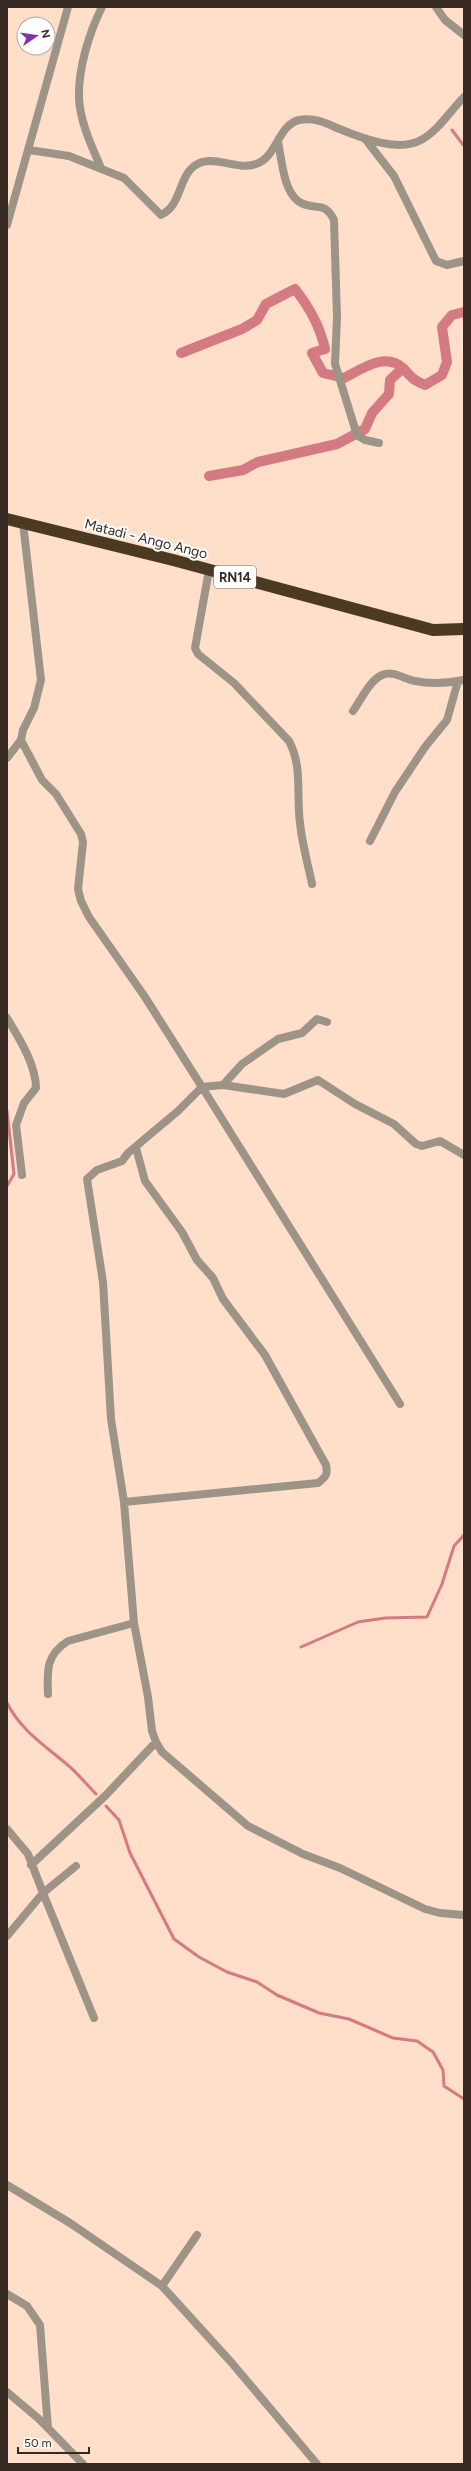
<svg xmlns="http://www.w3.org/2000/svg" width="471" height="2471" font-family="Figtree,sans-serif">
<rect width="100%" height="100%" fill="#ffdeca"/>
<g fill="none" stroke-linecap="round" stroke-linejoin="round">
<path stroke="#d47a83" stroke-width="3" d="M452,130L464,146
M7,1111L14,1174L7,1186
M301,1647L358,1622L385,1618L427,1617L442,1584L454,1546L464,1535
M7,1703C21,1731 47,1747 70,1767C79,1775 87,1785 96,1794
M106,1806L119,1820L130,1853L174,1939L199,1957L227,1972L257,1982L277,1995L319,2013L349,2019L393,2038L417,2041L433,2052L443,2070L444,2086L464,2099"/>
<path stroke="#d47a83" stroke-width="10" d="M181,353L242,329L257,320L266,304L295,289C310,308 320,326 325,349L312,353L323,373L344,378C362,369 385,351 404,369C413,379 412,379 425,385L442,375L447,362L442,327L452,315L464,312
M209,476L243,470L258,462L337,444L365,429L372,413L389,394L390,380L403,368"/>
<path stroke="#9d9387" stroke-width="8" d="M436,7L445,20L464,35
M366,140L394,176L436,261L447,265L464,261
M278,142C282,160 283,189 298,201C313,212 324,199 334,220L337,317L335,364L357,435L365,440L379,443
M29,150L69,156L124,178L161,215C180,206 178,184 190,170C208,149 235,172 256,164C277,157 278,125 299,120C313,117 324,122 337,128C359,137 397,153 421,140C438,131 451,110 464,97
M101,168C92,147 80,122 79,98C78,69 89,33 102,7
M7,225L68,7
M23,523L41,680L34,708L23,730L21,740L42,780L56,794L81,834L83,842L78,889L81,901L89,917L145,997L202,1087L178,1111L128,1153L122,1161L97,1170L87,1179L103,1282L111,1419L124,1502L134,1623L148,1697L152,1731L156,1742L162,1752L248,1826L303,1854L340,1868L425,1909L440,1913L464,1915
M209,570L195,648L198,654L234,683L289,741C303,767 296,795 300,823C302,844 308,864 312,884
M353,711C361,700 369,681 382,675C393,670 404,679 415,681C430,684 449,683 464,680
M7,758L21,740
M370,841L395,792L425,747L447,720L458,681
M7,1018C19,1038 36,1065 36,1088L24,1103L16,1125L22,1175
M223,1085L242,1064L278,1039L302,1033L317,1019L327,1022
M400,1404L202,1087L223,1085L284,1094L318,1080L355,1104L394,1124L416,1144L422,1146L440,1141L464,1155
M124,1502L318,1483C326,1477 328,1474 326,1465L265,1355L223,1299L213,1278L197,1260L182,1232L145,1181L136,1148
M48,1694C47,1670 46,1655 68,1641L134,1623
M7,1829L28,1854L43,1893L7,1936
M31,1865L105,1796L156,1742
M76,1866L43,1893L94,2018
M7,2185L70,2223L162,2286L231,2362L317,2464
M162,2286L197,2235
M7,2294L27,2306L40,2325L48,2428
M7,2392L39,2419L83,2464"/>
<path stroke="#4b3921" stroke-width="12" d="M7,519L173,560L433,630L464,629"/>
</g>
<g text-anchor="middle" dominant-baseline="central" stroke-width="4" stroke-linejoin="round" paint-order="stroke">
<rect fill="#fff" stroke="#736a65" stroke-width="1" x="214" y="566" width="42" height="22" rx="3"/>
<g font-size="13" font-weight="bold" fill="#372a23">
<text x="235" y="577">RN14</text>
</g>
<g font-size="14" fill="#372a23" stroke="#fff">
<text transform="translate(146 539) rotate(14)">Matadi - Ango Ango</text>
</g>
</g>
<rect width="471" height="2471" fill="none" stroke="#372a23" stroke-width="16"/>
<g transform="translate(36 36) rotate(77)"><circle r="19" fill="#ffffff" stroke="#afaaa7"/>
<path d="M0-3L7 15L0 10L-7 15Z" fill="#8433a2"/>
<text y="-6" font-size="11" font-weight="bold" text-anchor="middle" fill="#372a23">N</text>
</g>
<path d="M18 2447v6h71v-6" fill="none" stroke="#372a23" stroke-width="2"/>
<text x="24" y="2447" font-size="12" fill="#372a23" stroke="#ffffff" stroke-width="3" paint-order="stroke">50 m</text>
</svg>
